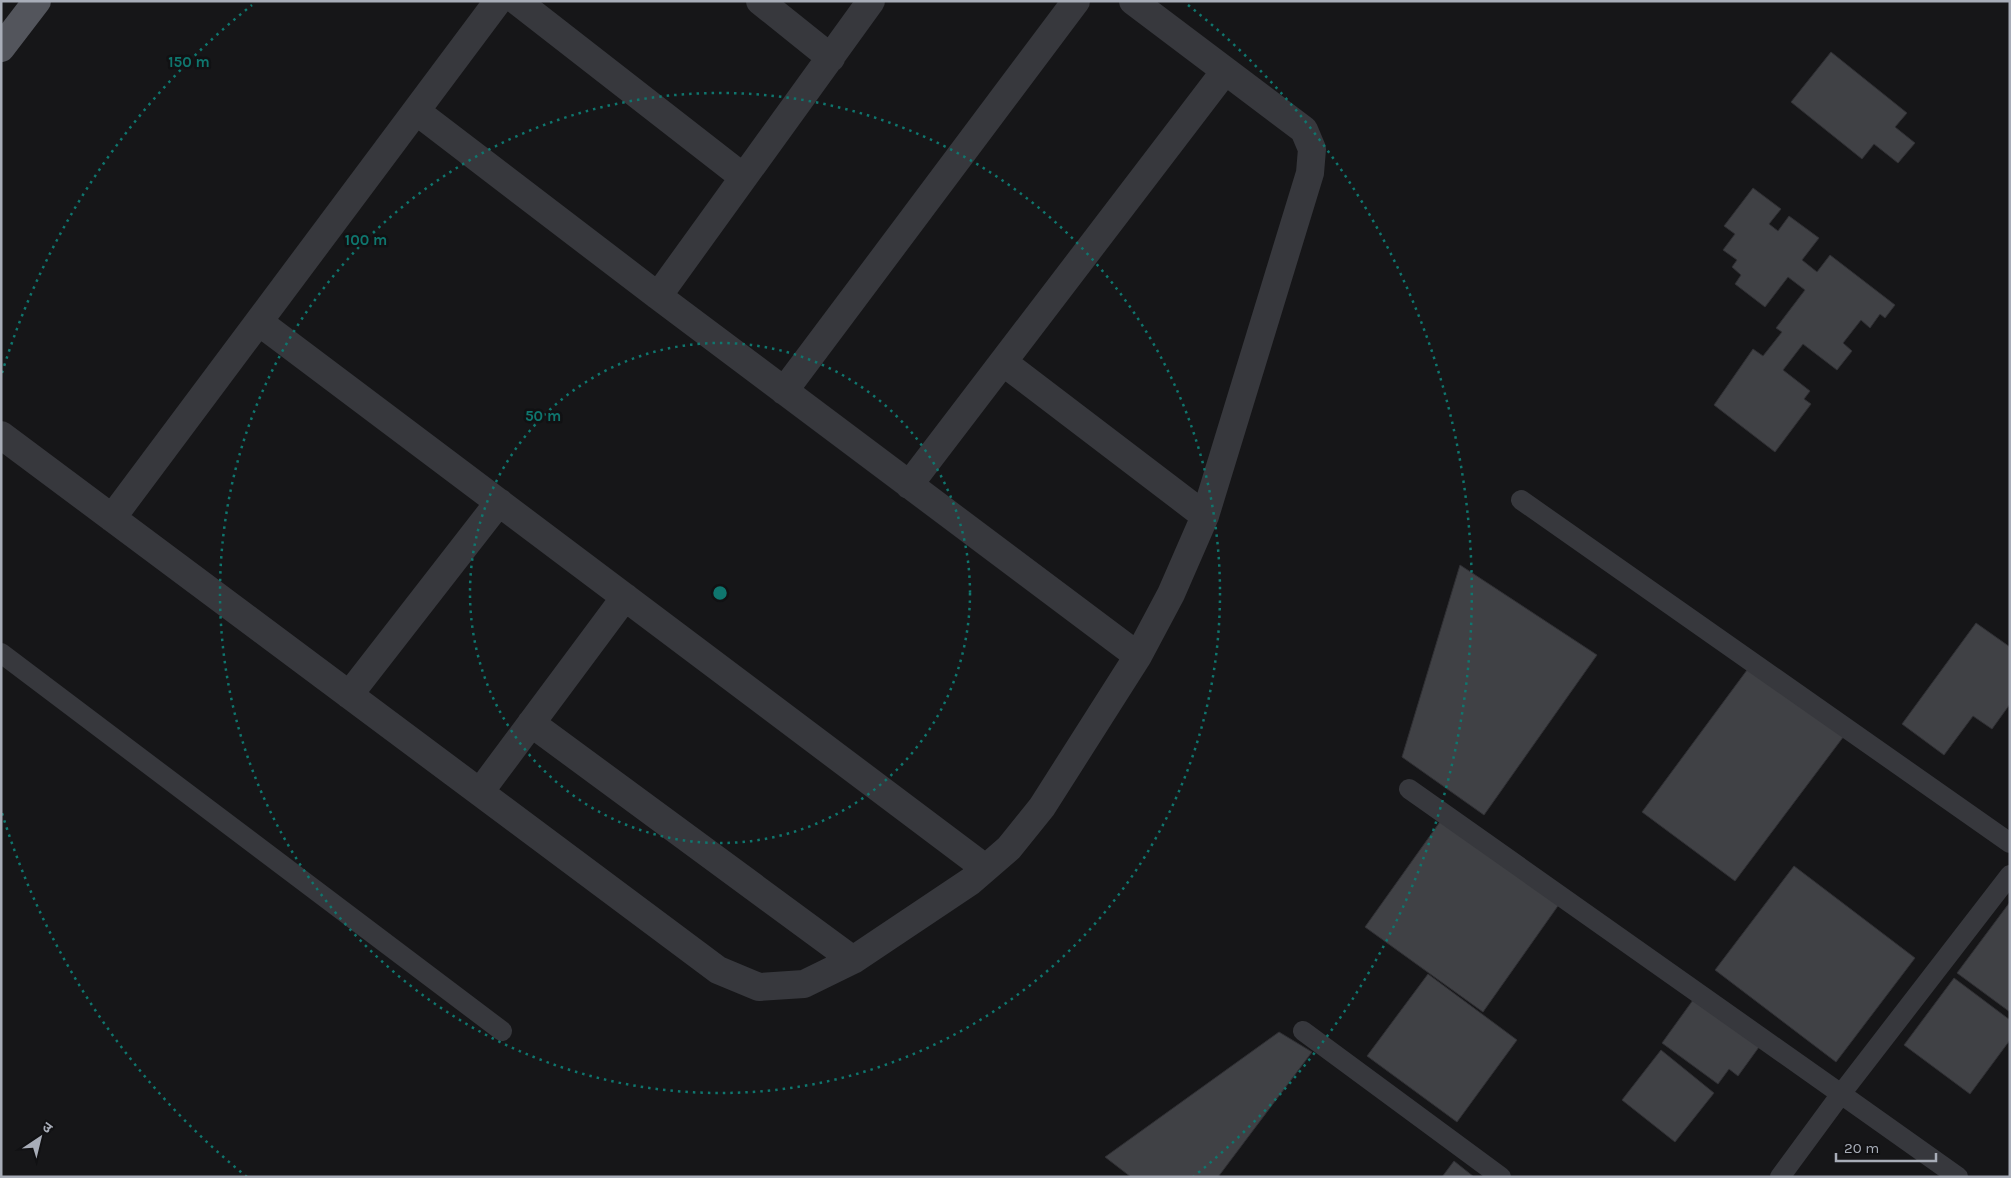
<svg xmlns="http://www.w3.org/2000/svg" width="2011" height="1178" font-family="Karla,'Noto Sans Devanagari',sans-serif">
<rect width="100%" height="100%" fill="#161618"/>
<path fill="#404145" stroke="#303034" d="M1831,52L1907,113L1895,127L1915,143L1898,163L1874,144L1862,159L1791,102Z
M1753,188L1781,209L1769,224L1778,231L1789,216L1819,238L1802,260L1817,272L1830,255L1895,305L1885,318L1880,314L1870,328L1861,320L1843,343L1852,351L1837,370L1803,344L1783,370L1810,391L1804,399L1811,404L1775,452L1714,405L1753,349L1763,356L1782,332L1776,328L1805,290L1788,277L1765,307L1735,284L1741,275L1732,267L1737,260L1723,250L1735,234L1724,226Z
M1460,565L1597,655L1484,815L1402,757Z
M1976,623L2010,647V704L1992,729L1973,716L1944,755L1902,724Z
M1750,666L1844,736L1735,881L1642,812Z
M1442,819L1560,903L1483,1012L1365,927Z
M1794,866L1915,958L1836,1062L1715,970Z
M2010,902V1012L1957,973Z
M1428,974L1517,1040L1457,1122L1367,1056Z
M1954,978L2010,1020V1040L1970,1094L1904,1045Z
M1693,1000L1759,1047L1738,1076L1729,1069L1718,1084L1662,1043Z
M1279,1032L1312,1052L1218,1177H1131L1105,1157Z
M1661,1050L1714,1093L1675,1142L1622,1100Z
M1454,1161L1474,1177H1442Z"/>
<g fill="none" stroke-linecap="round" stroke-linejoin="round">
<path stroke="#37383d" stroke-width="20" d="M1521,500L2010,843
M1,653L502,1031
M1409,789L1841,1094L2010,875
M1303,1031L1501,1177
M1780,1177L1841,1094L1958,1177"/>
<path stroke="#37383d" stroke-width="28" d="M517,1L743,177
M760,1L831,58
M416,111L658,296L1138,656
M658,296L871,1
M259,322L985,868
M1003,362L1205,516
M784,391L1076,1
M1,435L718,970L759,987L804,984L853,960L971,881L1009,848L1042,807L1138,656L1171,594L1205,516L1310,173L1312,149L1304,130L1133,1
M909,485L1225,71
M112,518L498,1
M349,695L499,502
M531,723L853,960
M480,792L625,597"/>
<path stroke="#53555c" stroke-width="28" d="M1,48L37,1"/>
</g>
<g fill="none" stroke="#0f766e" stroke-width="2.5" stroke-dasharray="2.5 5">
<circle cx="720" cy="593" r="250"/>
<circle cx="720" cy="593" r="500"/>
<path d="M247 1177A751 751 0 0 1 2 813M2 373A751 751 0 0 1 252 5M1188 5A751 751 0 0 1 1193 1177"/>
</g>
<circle cx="720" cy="593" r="8" fill="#0f766e" stroke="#111113" stroke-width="2.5"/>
<g font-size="15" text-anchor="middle" font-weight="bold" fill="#0f766e" stroke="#111113" stroke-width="5" stroke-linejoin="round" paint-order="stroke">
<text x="189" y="67">150 m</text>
<text x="366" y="245">100 m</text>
<text x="543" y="421">50 m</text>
</g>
<rect width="2011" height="1178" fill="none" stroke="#a8adb8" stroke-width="5"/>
<g transform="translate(40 1138) rotate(35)" stroke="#111113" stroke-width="4" paint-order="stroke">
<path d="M0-4L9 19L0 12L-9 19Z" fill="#a8adb8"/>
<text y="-8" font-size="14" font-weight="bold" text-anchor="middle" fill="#a8adb8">उ</text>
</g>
<path d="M1836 1153v8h100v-8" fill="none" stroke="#a8adb8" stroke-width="2.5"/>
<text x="1844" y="1153" font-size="15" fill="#a8adb8" stroke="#111113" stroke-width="4" paint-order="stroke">20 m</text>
</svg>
